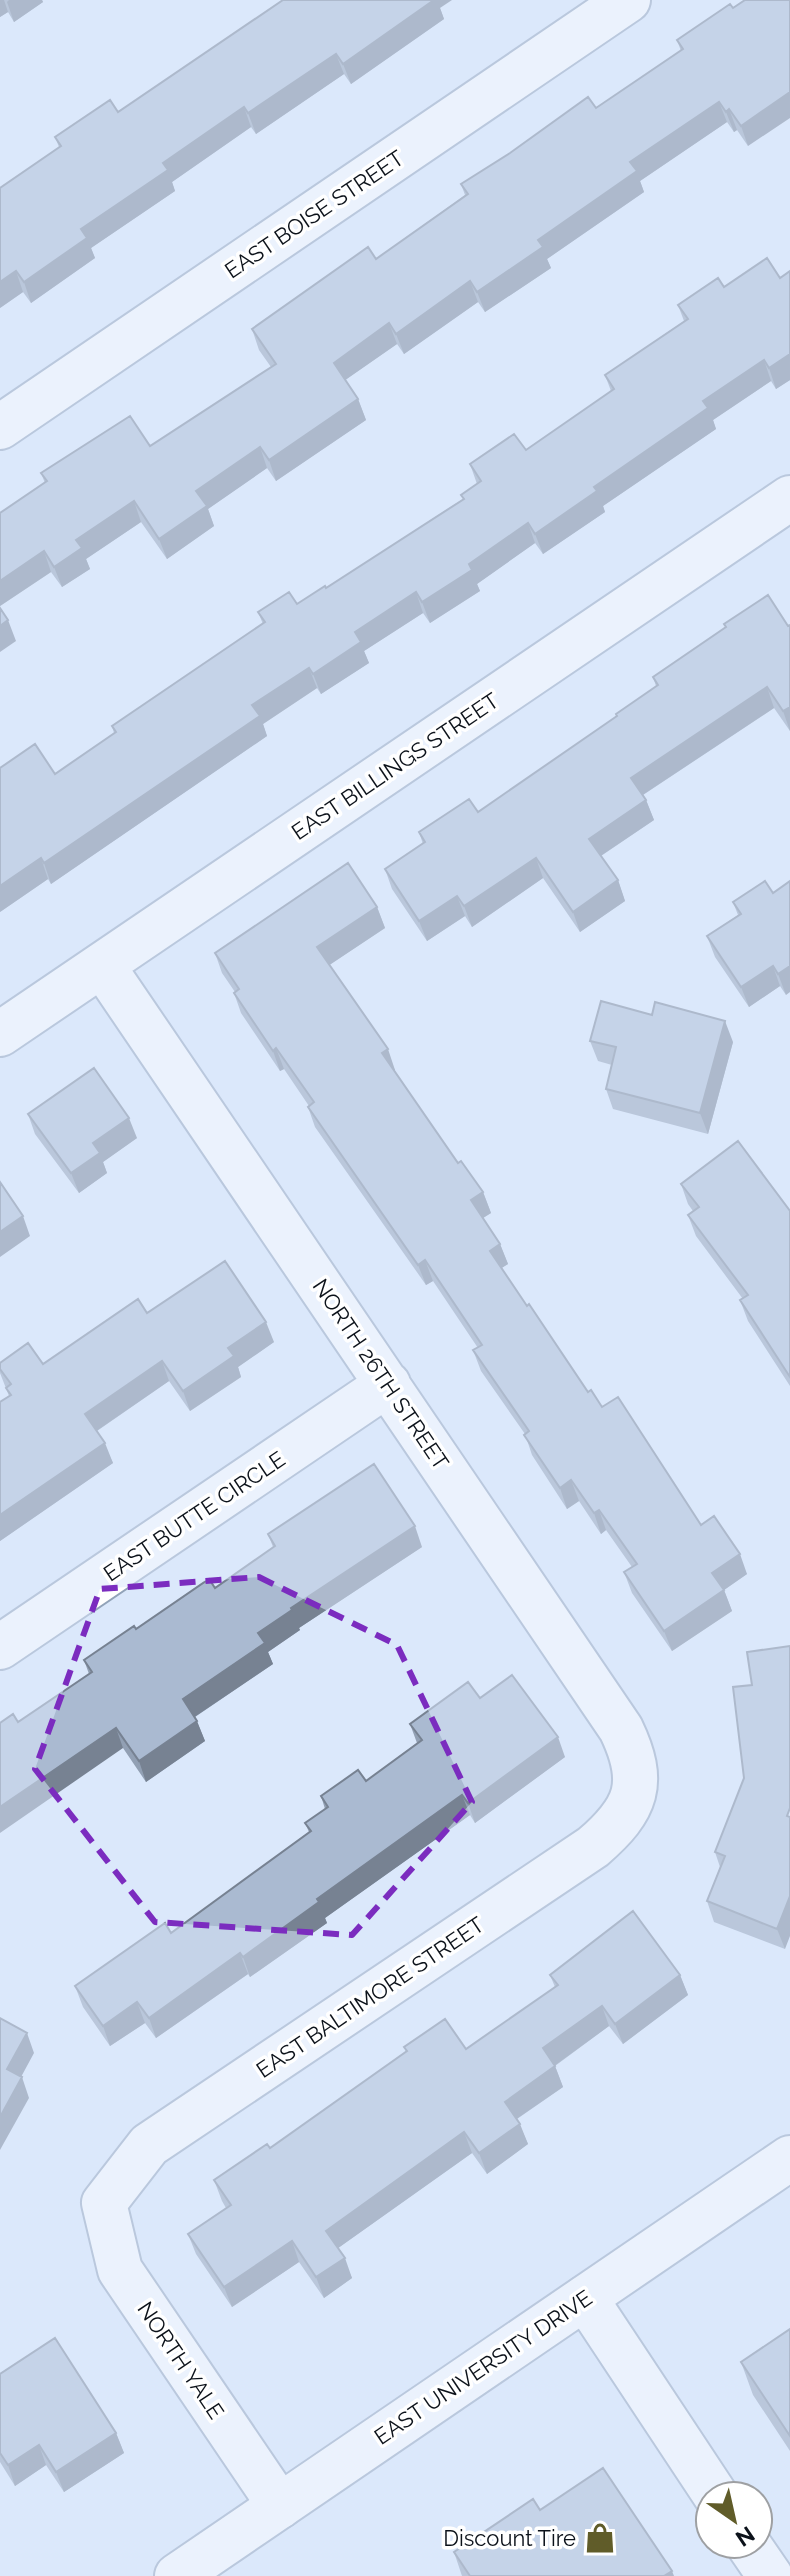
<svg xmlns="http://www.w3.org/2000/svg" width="790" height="2576" font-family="Raleway,sans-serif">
<rect width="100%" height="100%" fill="#dbe8fb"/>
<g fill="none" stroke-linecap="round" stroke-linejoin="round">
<g stroke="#92a3b9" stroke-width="48">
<path id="minor" d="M0,427L628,0
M102,965L621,1729C647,1783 637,1809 593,1847L149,2145L104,2203L120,2270L280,2506
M0,1034L790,498
M0,1647L388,1384
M585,2298L716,2496
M748,2544L770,2576"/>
</g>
<g stroke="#92a3b9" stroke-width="48">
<path id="major" d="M177,2576L790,2158"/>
</g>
<use href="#minor" stroke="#fff" stroke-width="44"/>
<use href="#major" stroke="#fff" stroke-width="44"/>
</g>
<path fill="#92a0b4" d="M0,0H42L43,2L14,22L8,12L0,17Z
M730,4L748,146L737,130L734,132L727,122L640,181L644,192L547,259L551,268L485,312L478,302L404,354L397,344L345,380L358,399L366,420L276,481L267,468L208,509L214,526L167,559L141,522L86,559L90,569L62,587L51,572L0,606L45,483L41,473L150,446L271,367L259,350L252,329L376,259L465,195L461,184L596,108L681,51L677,40Z
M440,8L444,19L351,84L344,74L256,134L251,127L172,182L175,191L91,248L95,258L31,303L23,292L0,308L59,147L55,137L118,112Z
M790,271V380L776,389L771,381L713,420L716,429L603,506L605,512L543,554L535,543L477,584L480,591L430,623L423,613L364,651L369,663L321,694L317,688L263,724L267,736L51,884L48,879L0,912L55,774L114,733L112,726L263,624L258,612L297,604L326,588L463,499L461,495L477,484L470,464L526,450L611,391L605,375L684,321L678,305L724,287L780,278Z
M724,624L788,626L790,625V731L774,708L643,795L646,800L654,820L601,856L618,880L625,901L580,932L543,878L472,927L465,916L427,941L392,889L385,869L423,844L419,832L478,812L617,716L656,686L653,677L726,628Z
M773,893L786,995L780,986L749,1007L715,957L707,936L738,915L733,902Z
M377,907L385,928L329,965L395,1070H394L458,1163L483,1192L491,1213L483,1218L500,1244L508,1264L501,1268L527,1306L588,1392L701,1525L747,1574L724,1590L732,1611L672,1651L632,1593L624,1572L632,1567L606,1530L601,1534L579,1501L567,1509L532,1455L525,1434L481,1371L473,1350L478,1348L433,1281L426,1285L315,1127L308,1107L309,1106L284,1069L280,1071L241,1013L234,993L235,992L222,973L215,953Z
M590,1041L733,1042L708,1134L613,1109L606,1089L612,1065L598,1061Z
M28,1114L137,1138L103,1162L107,1173L79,1193L35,1134Z
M681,1184L790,1211V1386L748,1321L740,1300L743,1299L696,1236L688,1215L693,1211L688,1204Z
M147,1313L274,1342L238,1367L241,1377L190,1411L169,1381L97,1431L113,1463L0,1541V1402L9,1396L0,1373V1363L43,1364Z
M268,1534L422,1547L299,1628L300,1630L268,1652L273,1664L195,1717L205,1741L146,1782L123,1748L18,1722L89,1674L84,1660L136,1629L215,1588L273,1547Z
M790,1646L785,1949L714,1922L707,1901L720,1867L715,1852L744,1778Z
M480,1698L565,1757L475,1823L470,1815L325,1918L327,1923L250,1977L248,1974L156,2038L145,2023L110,2046L83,2007L75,1986L171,1933L309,1832L305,1823L325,1809L321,1796L366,1781L417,1743L410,1724Z
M550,1975H680L688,1995L623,2044L609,2026L555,2066L563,2087L517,2119L528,2144L487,2174L472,2153L338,2248L352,2278L324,2298L299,2262L232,2307L196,2254L188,2234L226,2208L222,2201L214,2180L270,2148L406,2052L404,2047L466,2049L555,1987Z
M790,2329V2451L753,2395L741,2362Z
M0,2374L116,2433L124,2453L64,2492L46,2465L15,2486L0,2462Z
M540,2510L674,2576H462L454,2552Z"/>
<path fill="#778292" d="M0,0H4L8,12L0,17Z
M9,0H42L43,2L14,22L7,2Z
M434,0H452L440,8L444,19L351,84L343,64Z
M336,54L344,74L256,134L248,113Z
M790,92V118L748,146L741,126Z
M719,102L727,122L640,181L644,192L547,259L551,268L485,312L477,292L630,162Z
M244,107L251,127L172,182L175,191L91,248L95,258L31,303L24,282L81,229L163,163Z
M729,109L737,130L734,132L726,112Z
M16,271L23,292L0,308V282Z
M470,281L478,302L404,354L396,334Z
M389,323L397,344L341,383L334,363Z
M790,354V380L776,389L769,368Z
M764,360L771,381L713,420L716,429L603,506L605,512L543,554L535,534L703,401Z
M358,399L366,420L276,481L269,460Z
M260,447L267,468L208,509L214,526L167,559L159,539L196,491Z
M134,501L141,522L86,559L90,569L62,587L54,567L76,540Z
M528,523L535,543L477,584L480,591L430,623L422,602L469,564Z
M44,551L51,572L0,606V581Z
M416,592L423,613L364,651L369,663L321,694L313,674L355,632Z
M8,620L16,641L0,652V626Z
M309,668L317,688L263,724L267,736L51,884L44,863L252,705Z
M767,687L774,708L638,798L631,778Z
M790,707V731L783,711Z
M646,800L654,820L596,859L589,839Z
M41,858L48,879L0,912V886Z
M536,858L543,878L472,927L464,906Z
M618,880L625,901L580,932L573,912Z
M457,896L465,916L427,941L419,921Z
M377,907L385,928L325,968L317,947Z
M773,966L780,986L749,1007L741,987Z
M790,966V992L786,995L778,974Z
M725,1021L733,1042L708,1134L700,1113Z
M276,1048L284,1069L280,1071L273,1051Z
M388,1049L395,1070L390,1073L382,1053Z
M129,1118L137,1138L103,1162L107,1173L79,1193L71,1173L93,1143Z
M483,1192L491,1213L478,1221L471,1200Z
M23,1216L30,1236L0,1257V1232Z
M500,1244L508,1264L497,1271L490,1251Z
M425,1260L433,1281L426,1285L418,1265Z
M266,1322L274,1342L238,1367L241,1377L190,1411L183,1391L228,1348Z
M162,1361L169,1381L92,1434L85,1414Z
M105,1443L113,1463L0,1541V1515Z
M571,1480L579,1501L567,1509L560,1488Z
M599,1510L606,1530L601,1534L594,1513Z
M415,1526L422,1547L299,1628L300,1630L268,1652L273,1664L190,1720L183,1699L258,1633L291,1608Z
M740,1554L747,1574L724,1590L732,1611L672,1651L664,1631L712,1573Z
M197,1721L205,1741L146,1782L139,1761Z
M116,1728L123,1748L0,1833V1807Z
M558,1737L565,1757L475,1823L468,1803Z
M462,1795L470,1815L325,1918L327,1923L250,1977L243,1957L317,1899Z
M790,1896V1936L785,1949L777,1929Z
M240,1953L248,1974L156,2038L149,2018Z
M680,1975L688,1995L623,2044L615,2024Z
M137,2002L145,2023L110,2046L103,2026Z
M602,2006L609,2026L550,2069L543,2048Z
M27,2033L34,2053L14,2090L7,2069Z
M555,2066L563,2087L512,2122L505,2102Z
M22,2077L29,2098L0,2150V2117Z
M520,2124L528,2144L487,2174L479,2153Z
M464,2132L472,2153L334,2251L326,2231Z
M292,2241L299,2262L232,2307L224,2287Z
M345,2258L352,2278L324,2298L316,2277Z
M116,2433L124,2453L64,2492L56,2472Z
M39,2445L46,2465L15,2486L8,2465Z
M672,2571L674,2576H664Z"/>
<path fill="#aabad1" stroke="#778292" stroke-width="2" d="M283,0H434L343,64L336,54L248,113L244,107L163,163L168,170L81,229L87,238L24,282L16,271L0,282V188L61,146L55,137L110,100L118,112Z
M745,0H790V92L741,126L729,109L726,112L719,102L630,162L637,171L538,240L543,247L477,292L470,281L396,334L389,323L334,363L358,399L269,460L260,447L196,491L207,506L159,539L134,501L76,540L82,548L54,567L44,551L0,581V513L47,481L41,473L130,416L150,446L276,364L252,329L368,247L376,259L468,194L461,184L510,153L588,97L596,108L683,49L677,40L730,4L733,8Z
M767,258L780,278L790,271V354L769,368L764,360L703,401L708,408L594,487L597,491L535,534L528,523L469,564L472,570L422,602L416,592L355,632L361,642L313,674L309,668L252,705L260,716L44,863L41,858L0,886V768L35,744L55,774L116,732L112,726L265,622L258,612L289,592L297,604L325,586L326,588L464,499L461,495L481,481L470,464L514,434L526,450L614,389L605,375L688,319L678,305L718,278L724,287Z
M768,595L788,626L790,625V707L783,711L767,687L631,778L646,800L589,839L618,880L573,912L536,858L464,906L457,896L419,921L385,869L425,842L419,832L469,799L478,812L617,716L616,714L658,685L653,677L726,627L724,624Z
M0,608L8,620L0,626Z
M348,863L377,907L317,947L388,1049L382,1053L458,1163L461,1161L483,1192L471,1200L500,1244L490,1251L527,1306L529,1304L588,1392L591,1390L602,1407L618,1397L701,1525L714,1516L740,1554L712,1573L724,1590L664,1631L624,1572L637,1564L599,1510L594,1513L571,1480L560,1488L524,1435L529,1431L473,1350L482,1345L425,1260L418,1265L308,1107L314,1102L276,1048L273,1051L234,993L239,989L215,953Z
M765,881L773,893L790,881V966L778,974L773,966L741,987L707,936L741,914L733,902Z
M601,1001L652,1015L655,1002L725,1021L700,1113L606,1089L616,1047L590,1041Z
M94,1068L129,1118L93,1143L100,1153L71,1173L28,1114Z
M738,1141L790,1211V1377L740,1300L748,1295L688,1215L699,1207L681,1184Z
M0,1182L23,1216L0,1232Z
M225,1261L266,1322L228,1348L234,1356L183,1391L162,1361L85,1414L105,1443L0,1515V1402L11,1395L6,1388L11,1384L0,1369V1363L28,1343L43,1364L138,1299L147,1313Z
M374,1464L415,1526L291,1608L292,1610L258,1633L265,1643L183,1699L197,1721L139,1761L116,1728L0,1807V1723L13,1714L18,1722L92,1672L84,1660L134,1626L136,1629L209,1579L215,1588L275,1546L268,1534Z
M790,1646V1808L787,1816L790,1817V1896L777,1929L707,1901L725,1856L715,1852L744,1778L733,1687L752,1685L747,1652Z
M512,1675L558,1737L468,1803L462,1795L317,1899L319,1902L243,1957L240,1953L149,2018L137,2002L103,2026L75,1986L165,1923L171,1933L311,1831L305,1823L328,1807L321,1796L358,1770L366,1781L422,1740L410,1724L468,1682L480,1698Z
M633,1911L680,1975L615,2024L602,2006L543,2048L555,2066L505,2102L520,2124L479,2153L464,2132L326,2231L345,2258L316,2277L292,2241L224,2287L188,2234L231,2205L214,2180L267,2144L270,2148L407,2051L404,2047L445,2019L466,2049L558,1985L550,1975Z
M0,2018L27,2033L7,2069L22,2077L0,2117Z
M790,2329V2436L741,2362Z
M55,2338L116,2433L56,2472L39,2445L8,2465L0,2453V2374Z
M603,2468L672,2571L664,2576H470L454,2552L533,2499L540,2510Z"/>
<path d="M0 0H790V2576H0ZM259,1577L397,1645L472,1802L352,1935L155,1922L35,1769L100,1589Z" fill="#dbe8fb" fill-opacity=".55" fill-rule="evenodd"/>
<path fill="none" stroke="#7b2cbf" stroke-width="6" stroke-dasharray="16 10" stroke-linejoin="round" d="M259,1577L397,1645L472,1802L352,1935L155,1922L35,1769L100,1589Z"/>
<defs>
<g id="shop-bare" transform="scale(2.4)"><path d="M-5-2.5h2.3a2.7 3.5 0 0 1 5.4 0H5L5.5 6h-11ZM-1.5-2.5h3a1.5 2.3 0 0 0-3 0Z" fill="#605c29" stroke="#fff" stroke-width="2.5" paint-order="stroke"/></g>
</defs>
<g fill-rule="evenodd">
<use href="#shop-bare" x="600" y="2538"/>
</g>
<g text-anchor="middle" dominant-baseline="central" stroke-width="7" stroke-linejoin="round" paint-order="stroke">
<g font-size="22" fill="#0c121a" stroke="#fff">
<text transform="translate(314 214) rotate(-34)">EAST BOISE STREET</text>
<text transform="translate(395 766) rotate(-34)">EAST BILLINGS STREET</text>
<text transform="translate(381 1374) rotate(56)">NORTH 26TH STREET</text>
<text transform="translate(194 1516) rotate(-34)">EAST BUTTE CIRCLE</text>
<text transform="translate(370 1997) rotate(-34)">EAST BALTIMORE STREET</text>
<text transform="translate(181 2360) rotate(56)">NORTH YALE</text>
<text transform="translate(483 2367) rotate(-34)">EAST UNIVERSITY DRIVE</text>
</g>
<g font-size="22" fill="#0c121a" stroke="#fff" text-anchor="end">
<text x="576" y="2538">Discount Tire</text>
</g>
</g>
<g transform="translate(734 2520) rotate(146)"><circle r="38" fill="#ffffff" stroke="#9ea0a3" stroke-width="2"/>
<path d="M0-6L14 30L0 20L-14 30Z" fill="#605c29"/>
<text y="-12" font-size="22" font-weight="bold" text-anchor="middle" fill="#0c121a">N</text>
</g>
</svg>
